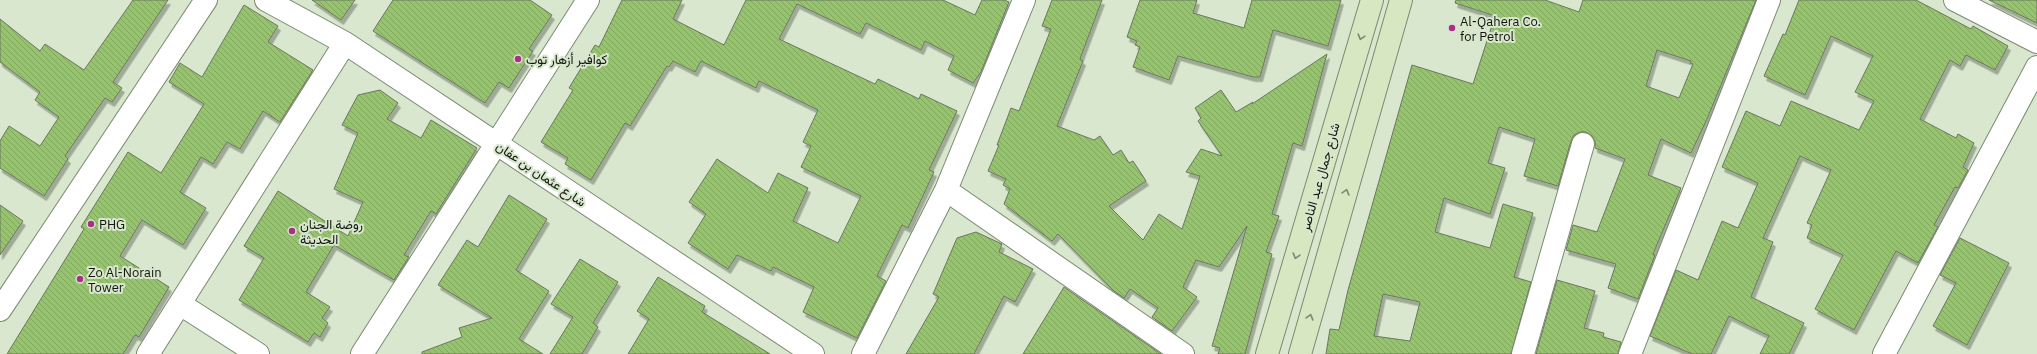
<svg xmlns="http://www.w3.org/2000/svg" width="2037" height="354" font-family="'IBM Plex Sans',Vazirmatn,sans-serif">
<defs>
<pattern id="building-back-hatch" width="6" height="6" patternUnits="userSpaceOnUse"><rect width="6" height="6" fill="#96c36d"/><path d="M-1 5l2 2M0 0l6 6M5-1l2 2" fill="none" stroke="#80a75d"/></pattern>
<filter id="shadow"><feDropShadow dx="2.5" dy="4.5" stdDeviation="0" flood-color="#0004"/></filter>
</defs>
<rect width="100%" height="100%" fill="#d8e7cd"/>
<path fill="url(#building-back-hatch)" stroke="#6a7760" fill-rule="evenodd" filter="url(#shadow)" d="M133,0H168L113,82L122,88L112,102L105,98L65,156L68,159L44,196L0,168V141L9,126L40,146L59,117L35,100L40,92L0,62V19L40,51L45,44L84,70Z
M312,0H355L341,20Z
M393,0H530L552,15L529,49L533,51L509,88L499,82L485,103L373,31Z
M622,0H682L673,19L724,45L746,0H943L975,15L982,0H1004L1009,2L981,72L973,83L948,70L954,56L925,41L921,50L866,23L860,34L797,4L779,39L875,84L878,79L919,99L921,94L957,111L929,170L934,172L908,228L902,225L877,276L886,281L857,338L803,312L814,287L773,267L771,271L737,255L728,269L688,243L706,214L689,202L717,159L768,193L778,173L808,188L793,221L838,243L861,196L801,167L811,146L803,142L818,110L814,108L759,81L756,88L701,61L695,72L673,61L669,67L667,66L630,126L625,123L591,180L565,164L568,158L541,142L573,90L569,88L595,45L599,47Z
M1052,0H1102L1080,59L1083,61L1057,126L1094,140L1100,136L1113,155L1121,150L1129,163L1133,161L1146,181L1109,206L1143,240L1159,214L1182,229L1200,176L1186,172L1201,149L1222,156L1198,121L1201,118L1195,108L1221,90L1236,112L1253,102L1252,104L1327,54L1302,146L1293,143L1272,214L1279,216L1266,252L1272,254L1245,354H1218L1220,348L1212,346L1247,226L1219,267L1196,260L1183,287L1197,297L1172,331L1152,317L1158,308L1130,289L1124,298L1114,291L1058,234L1052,241L1004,204L1010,189L1003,185L1006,179L988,171L999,145H997L1011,108L1019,111L1051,29L1042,26Z
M1140,0H1197L1193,13L1244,28L1252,0H1341L1328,46L1273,30L1260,77H1253L1178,56L1169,80L1133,67L1140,47L1135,45L1137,41L1127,37Z
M1456,0H1545L1579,12L1583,0H1756L1707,119L1691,153L1661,139L1648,175L1681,188L1653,254L1655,255L1638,299L1608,288L1616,264L1566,250L1573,225L1597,232L1625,159L1595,148V141L1592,136L1586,132H1580L1574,135L1571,141L1558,186L1524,176L1535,139L1499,127L1488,163L1505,168L1490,214L1444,198L1435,232L1490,248L1503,204L1533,213L1514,277L1531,282L1511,354H1326L1330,329L1339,330L1348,290L1412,65L1473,84L1495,16L1455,3ZM1657,50L1691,61L1690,63L1693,64L1679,98L1646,86ZM1383,294L1420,302L1410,341L1374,336Z
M1799,0H1916L1971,29L1973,26L2008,46L1995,70L1966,55L1960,66L1950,60L1920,119L1956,138L1958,134L1974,143L1963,167L1968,170L1958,188L1955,187L1934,225L1938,227L1918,263L1896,251L1854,330L1815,309L1843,255L1807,238L1812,225L1807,223L1831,170L1800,156L1763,238L1773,242L1751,297L1804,323L1789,354H1760L1769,336L1729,316L1711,354H1692L1650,336L1676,270L1698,280L1722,221L1738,228L1758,183L1722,167L1746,111L1780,126L1791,101L1859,130L1874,101L1855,92L1873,56L1831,36L1805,95L1764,76L1783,34L1785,35Z
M1989,0H2037V23Z
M244,5L278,26L268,42L313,70L280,122L263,111L240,149L227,142L213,164L201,157L180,192L206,208L183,245L142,220L120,256L169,287L139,337L135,335L123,354H7L84,229L81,227L128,152L161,173L204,104L169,82L180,63L202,77Z
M380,90L398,103L387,119L421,138L431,120L477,148L436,214L431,211L404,255L409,257L394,280L334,245L306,292L330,307L322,318L328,323L320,337L314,333L308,342L239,300L264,258L244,246L278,191L348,236L363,202L334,189L358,133L342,125L358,95Z
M509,195L547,219L516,270L549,291L519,339L543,354H422V352L462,337L459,328L492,318L438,285L467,240L478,247Z
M0,205L23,221L0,255Z
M976,232L1002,244L999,252L1033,269L1015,302L1004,296L974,354H906L939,297L933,294L957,238Z
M1960,238L2009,263L1967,345L1933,326L1956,283L1940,275Z
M580,259L618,282L593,323L598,327L582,354H550L573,317L551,304Z
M658,277L705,306L702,312L770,354H628L649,319L637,311Z
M1557,280L1595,291L1584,328L1604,333L1603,337L1621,342L1618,354H1536Z
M1064,287L1071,292L1161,354H1023Z"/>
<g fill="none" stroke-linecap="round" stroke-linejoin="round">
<g stroke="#7c8a72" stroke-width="24">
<path id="minor" d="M266,0L345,43L813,354
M1955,0L2037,42
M946,190L1183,354
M180,304L258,354
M0,310L206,0
M148,354L345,43
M362,354L588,0
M863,354L946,190L1024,0
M1523,354L1583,144
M1630,354L1769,0
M1884,354L2037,67"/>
</g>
<g stroke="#7c8a72" stroke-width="24">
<path id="secondary" d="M1267,354L1372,0
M1300,354L1401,0"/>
</g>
<use href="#minor" stroke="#fff" stroke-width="22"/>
<use href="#secondary" stroke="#d6e7c2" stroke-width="22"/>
</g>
<defs><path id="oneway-chevron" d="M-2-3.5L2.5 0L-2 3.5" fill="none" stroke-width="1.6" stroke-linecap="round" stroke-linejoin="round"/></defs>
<g stroke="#7e8971">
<use href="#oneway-chevron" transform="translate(1361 37) rotate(106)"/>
<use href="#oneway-chevron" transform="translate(1346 192) rotate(-74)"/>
<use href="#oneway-chevron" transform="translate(1296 256) rotate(106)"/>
<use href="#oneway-chevron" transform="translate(1310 317) rotate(-74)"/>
</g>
<g fill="#a83086" stroke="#d8e7cd" stroke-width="1.5">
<circle cx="1452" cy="28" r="4"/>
<circle cx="518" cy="59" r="4"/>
<circle cx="91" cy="224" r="4"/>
<circle cx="292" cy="231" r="4"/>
<circle cx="80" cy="279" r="4"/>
</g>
<g text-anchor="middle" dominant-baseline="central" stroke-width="4" stroke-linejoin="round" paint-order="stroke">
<g font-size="13" fill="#12170e" stroke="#d8e7cd" text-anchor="start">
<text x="1460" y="21">Al-Qahera Co.<tspan x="1460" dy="15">for Petrol</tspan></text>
<text x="526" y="59">كوافير أزهار توب</text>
<text x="99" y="224">PHG</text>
<text x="300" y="224">روضة الجنان<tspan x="300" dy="15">الحديثة</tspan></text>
<text x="88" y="272">Zo Al-Norain<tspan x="88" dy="15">Tower</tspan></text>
</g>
<g font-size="13" fill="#12170e" stroke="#d8e7cd">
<text transform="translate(541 174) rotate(34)">شارع عثمان بن عفان</text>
<text transform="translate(1320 177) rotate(-74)">شارع جمال عبد الناصر</text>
</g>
</g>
</svg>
